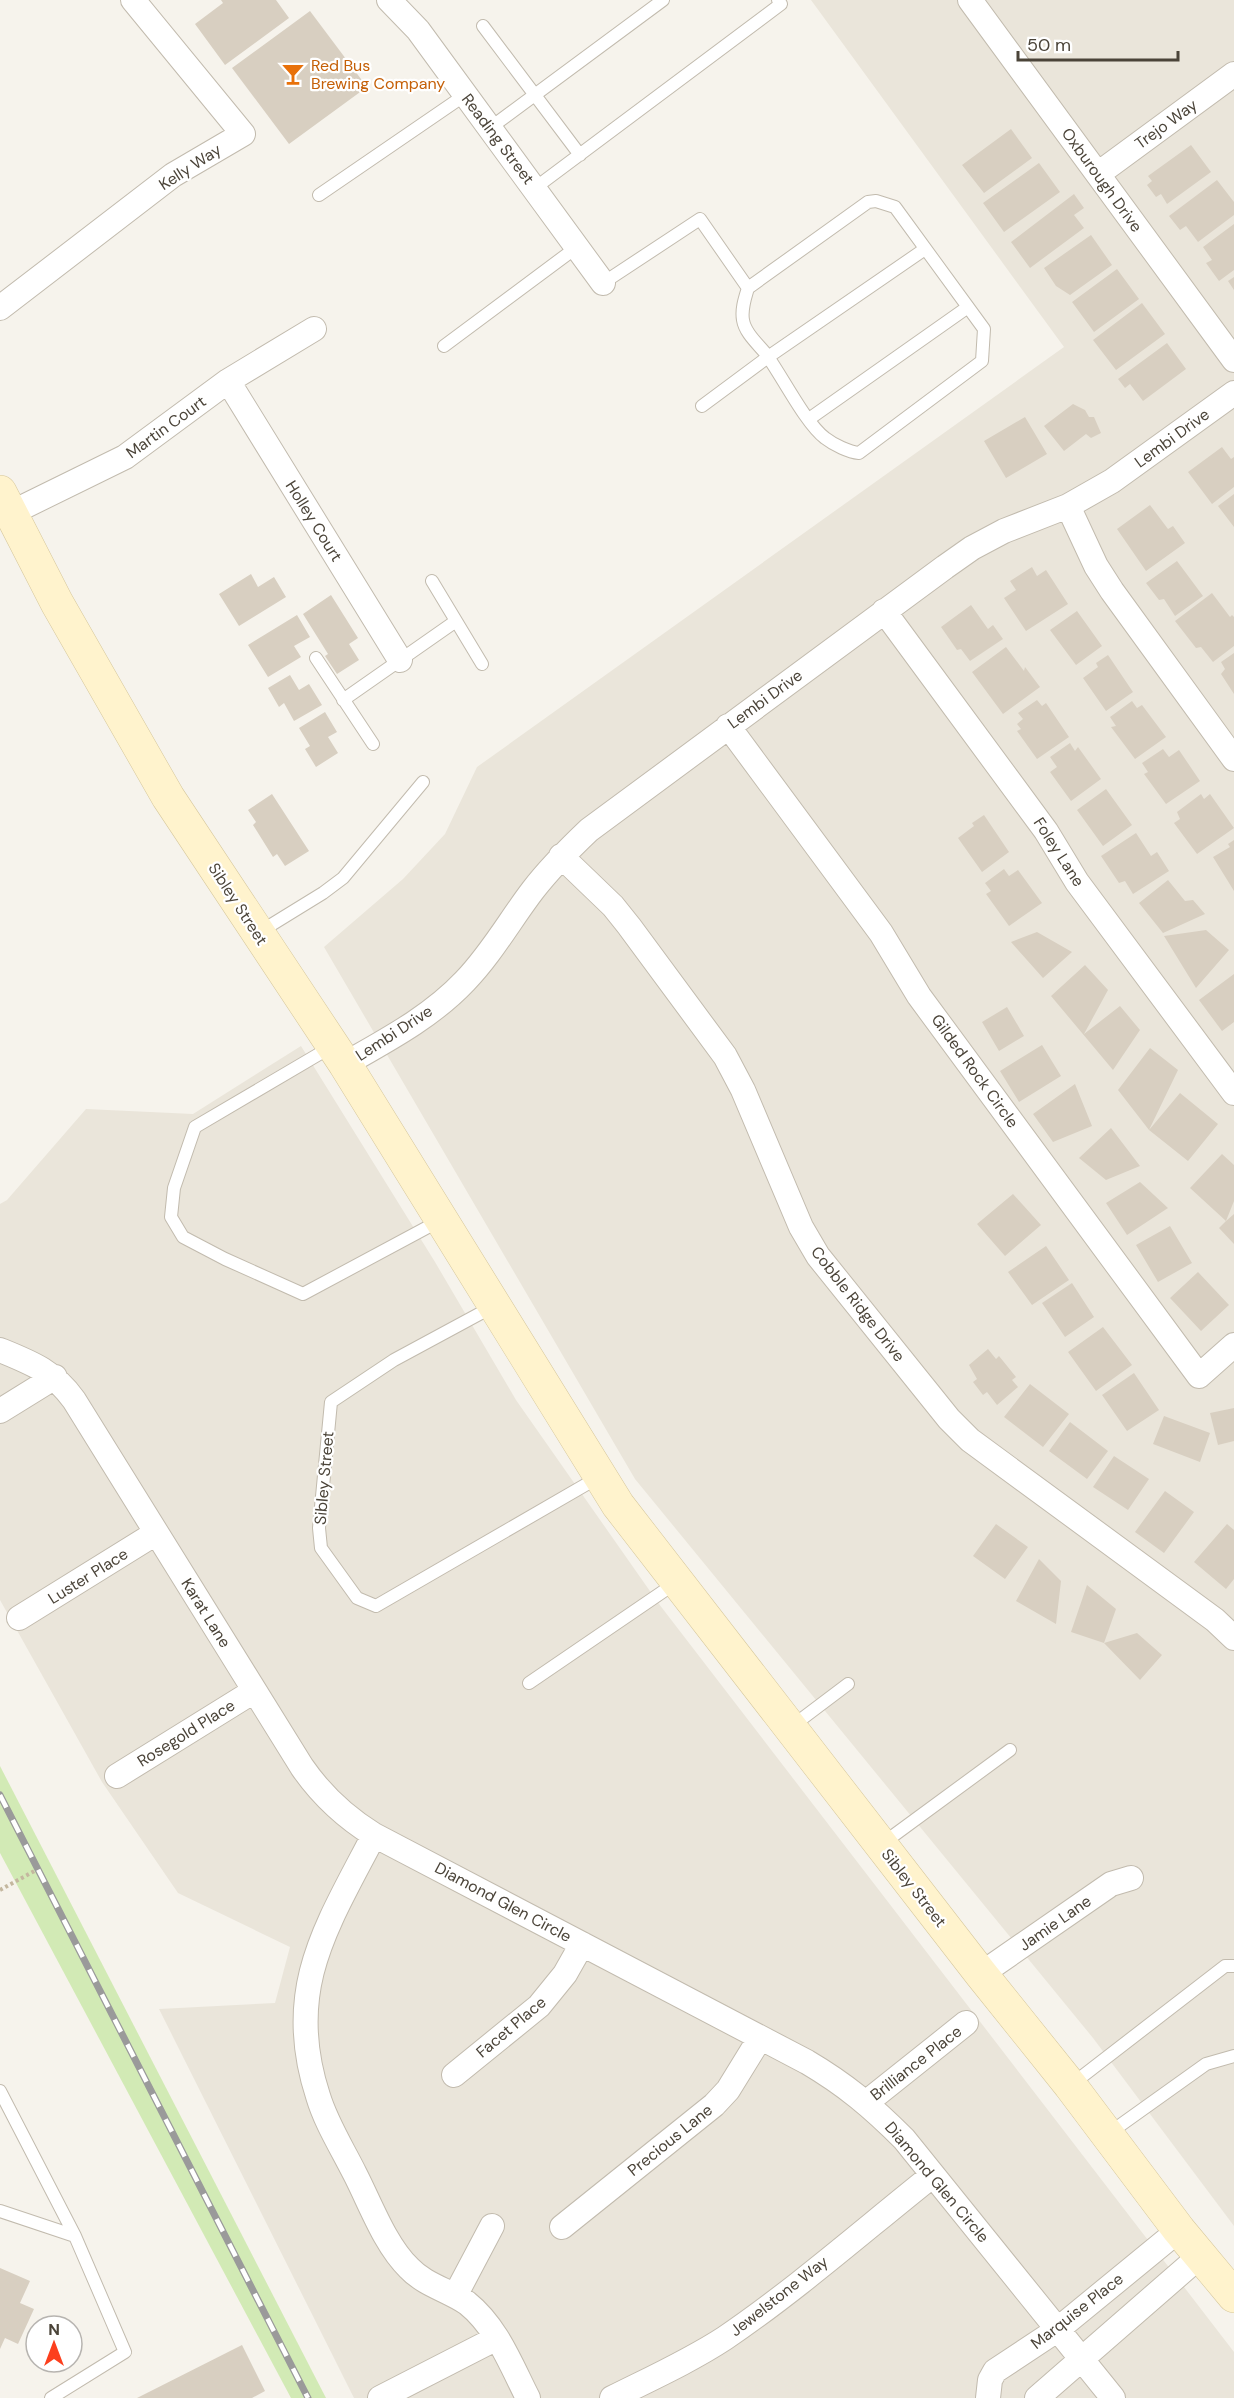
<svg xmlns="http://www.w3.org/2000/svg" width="1234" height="2398" font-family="'DM Sans',sans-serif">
<rect width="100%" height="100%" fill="#f6f3ec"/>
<path fill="#eae5da" d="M811,0H1234V2226L1093,2038L635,1479L324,947L403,879L445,834L477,767L1064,347Z
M301,1046L435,1262L516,1400L659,1604L1234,2352V2398H354L159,2009L275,2003L290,1947L178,1893L102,1782L0,1600V1204L7,1200L86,1109L193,1114Z"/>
<path fill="#d2eab5" d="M0,1766L326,2398H291L0,1853Z"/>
<path fill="#d8cfc1" d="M221,0H276L289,18L225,65L195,24L223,3Z
M310,11L367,87L289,144L232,68Z
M1011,129L1032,158L984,193L962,165Z
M1191,145L1211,172L1167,204L1161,194L1156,197L1147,185L1152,181L1148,176Z
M1039,163L1060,192L1004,232L983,203Z
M1217,180L1234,202V215L1198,242L1186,226L1180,230L1169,216Z
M1074,194L1084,208L1074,215L1084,228L1030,268L1011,242Z
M1234,224V270L1219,281L1206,263L1212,260L1203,247Z
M1091,235L1112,265L1070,295L1056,286L1044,268Z
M1117,269L1139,299L1094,332L1072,302Z
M1234,277V290L1228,281Z
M1142,303L1165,334L1116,370L1093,340Z
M1167,343L1186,369L1143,401L1130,384L1125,388L1118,379Z
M1073,404L1085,410L1089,417H1094L1101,433L1091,438L1086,434L1064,451L1044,426Z
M1025,417L1047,454L1006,478L984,441Z
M1222,447L1231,459L1234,457V487L1212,504L1188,472Z
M1234,494V527L1218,506Z
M1150,505L1168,529L1173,526L1185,543L1146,571L1117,529Z
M1177,561L1203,596L1175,616L1164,599L1159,600L1146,583Z
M1032,567L1037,576L1046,570L1068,604L1026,631L1004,598L1016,590L1010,581Z
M251,574L258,587L274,577L286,597L239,626L219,594Z
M1212,593L1230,617L1232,615L1234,617V646L1213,662L1201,647L1196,648L1175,621Z
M331,595L358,638L349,644L359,660L337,674L325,656L328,654L303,614Z
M971,605L988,629L993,625L1003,639L970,661L961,649L957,650L941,627Z
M1077,611L1102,646L1076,665L1050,630Z
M297,615L310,637L294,646L301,657L268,677L248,645Z
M1006,647L1024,671L1025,667L1040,687L1003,714L972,672Z
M1234,653V694L1221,674L1225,669L1221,662Z
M1108,655L1133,692L1106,711L1083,678L1098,667L1096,663Z
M290,675L299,690L309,684L322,705L294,721L284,703L279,707L268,688Z
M1037,700L1042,706L1046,703L1069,737L1037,759L1017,731L1021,729L1017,724L1023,719L1018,713Z
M1132,701L1137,708L1142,705L1166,737L1135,759L1111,727L1116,726L1110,717Z
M325,712L337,732L328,737L338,753L316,767L305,749L310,746L299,728Z
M1070,743L1075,751L1078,747L1101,779L1071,801L1050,772L1057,767L1050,757Z
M1163,749L1169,757L1179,750L1200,781L1166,804L1144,774L1148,772L1142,763Z
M1106,789L1132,825L1103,846L1077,810Z
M272,794L309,851L285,866L277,854L273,857L253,825L256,822L248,810Z
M1201,794L1204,799L1210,794L1234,828L1197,854L1174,823L1180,819L1177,812Z
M984,815L1009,852L982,872L958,838L974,826L972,823Z
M1136,833L1151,856L1157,852L1169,871L1133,894L1125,881L1119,883L1101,856Z
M1234,840V891L1213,857L1230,847L1228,844Z
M1004,869L1009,876L1018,870L1042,903L1009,926L986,894L991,891L985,883Z
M1168,880L1185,901L1193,900L1205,914L1163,933L1139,903Z
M1206,930L1229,950L1196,988L1164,936Z
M1037,932L1072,952L1043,978L1011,942Z
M1085,965L1108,990L1084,1034L1120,1006L1140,1030L1113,1070L1051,996Z
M1234,974V1022L1222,1031L1199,1000Z
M1007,1007L1024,1036L999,1051L982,1022Z
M1042,1045L1061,1076L1019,1102L1000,1071Z
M1150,1048L1178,1070L1149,1130L1118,1090Z
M1075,1084L1092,1126L1053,1142L1033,1114Z
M1180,1093L1218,1124L1188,1161L1149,1130Z
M1111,1128L1140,1166L1106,1180L1079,1158Z
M1222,1154L1234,1165V1201L1226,1221L1234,1214V1244L1219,1228L1226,1221L1190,1188Z
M1140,1182L1168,1208L1127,1235L1106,1203Z
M1013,1194L1041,1225L1005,1256L977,1224Z
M1170,1226L1192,1263L1158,1282L1136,1245Z
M1046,1246L1069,1280L1032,1305L1008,1272Z
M1198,1272L1229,1305L1201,1331L1170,1298Z
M1072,1283L1094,1317L1065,1337L1042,1303Z
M1103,1327L1132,1365L1096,1391L1068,1352Z
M988,1349L996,1359L999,1356L1016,1377L1012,1380L1018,1387L997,1405L987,1392L983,1395L973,1382L977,1379L969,1365Z
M1134,1373L1159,1410L1127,1431L1102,1395Z
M1030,1384L1069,1414L1043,1447L1004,1417Z
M1234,1408V1441L1218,1445L1210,1413Z
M1164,1416L1210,1433L1200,1462L1153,1444Z
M1070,1422L1108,1451L1087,1479L1049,1451Z
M1114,1456L1149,1479L1128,1510L1093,1487Z
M1165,1491L1194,1512L1164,1553L1135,1532Z
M996,1524L1028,1547L1005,1579L973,1556Z
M1227,1524L1234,1530V1579L1226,1589L1194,1562Z
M1039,1559L1061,1581L1056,1624L1016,1601Z
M1087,1585L1116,1609L1104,1643L1071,1632Z
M1137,1633L1162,1655L1140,1680L1104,1643Z
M0,2268L30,2281L20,2303L34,2309L18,2344L5,2338L0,2349Z
M242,2345L265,2391L252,2398H137Z"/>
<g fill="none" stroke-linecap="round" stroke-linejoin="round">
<g stroke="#c2bbae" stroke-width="14">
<path id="lane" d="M483,26L580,155
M490,128L663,0
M535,188L781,4L778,0
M319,195L465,95
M876,201L895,207L984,329L982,361L859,453C849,452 834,445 825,438C806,424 782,376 766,354C758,344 745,333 743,320C741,309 745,298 748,288L868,202Z
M603,283L700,219L748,288
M444,346L577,247
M702,406L768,357L925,249
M809,419L968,307
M432,581L482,664
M316,658L373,744
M343,700L456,621
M258,933L323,893L343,878L423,782
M331,1047L195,1127L174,1188L171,1217L183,1237L225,1259L303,1294L441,1220
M494,1306L394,1360L331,1402L319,1528L321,1548L357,1598L376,1606L599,1477
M529,1683L677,1582
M791,1727L848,1684
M882,1844L1010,1750
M1071,2085L1225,1966H1234
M0,2091L75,2236L0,2211
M1108,2134L1206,2064L1234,2056
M51,2398L125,2352L75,2236"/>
</g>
<g stroke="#c2bbae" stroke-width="26">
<path id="street" d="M389,0L418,30L603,283
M970,0L1234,360
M1098,174L1234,74
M0,308L173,175L243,134L133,0
M228,381L400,660
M1068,506L1096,566L1112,591L1234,759
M11,513L125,457L228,381L314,329
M884,611L1046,831L1077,882L1234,1093
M728,726L881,933L919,996L1199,1376L1234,1345
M561,856L613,906L629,926L725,1056L743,1090L801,1227L818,1256L949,1419L970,1440L1215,1620L1234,1638
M345,1064C387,1040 431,1017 465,981C492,953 510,920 533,890C550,868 569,849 589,830L945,567L972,548L1004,531L1068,506L1112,481L1234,393
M0,1350C32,1363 53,1371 74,1400L302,1767C322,1796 345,1817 374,1835L807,2062C846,2085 872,2107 904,2139L1113,2398
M0,1411L55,1377
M19,1618L156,1533
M117,1776L254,1691
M374,1835C327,1926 283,1989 318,2096C326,2123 342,2148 355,2174C370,2203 385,2245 409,2268C425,2285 448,2290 467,2303C497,2327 511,2365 528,2398
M981,1974L1111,1884L1131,1878
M454,2075L539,2006L565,1974L582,1944
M867,2102L966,2023
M562,2227L714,2105L728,2090L760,2038
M455,2296L492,2226
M380,2398L497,2338
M612,2398C650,2379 690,2361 725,2338C797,2289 865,2229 933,2175
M988,2398L990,2380L995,2371L1057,2330L1179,2230
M1037,2398L1200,2256"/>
</g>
<g stroke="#d6c79b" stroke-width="34">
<path id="secondary" d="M0,492L57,603L168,797L345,1064L618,1505L981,1974L1070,2085L1179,2230L1234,2296"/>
</g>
<path stroke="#c4b79f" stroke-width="4" stroke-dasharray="3 3" stroke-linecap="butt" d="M0,1890L38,1869"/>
<use href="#lane" stroke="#fff" stroke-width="12"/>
<use href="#street" stroke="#fff" stroke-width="24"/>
<use href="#secondary" stroke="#fff3cd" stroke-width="33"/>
<g stroke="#9a9a9a" stroke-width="7">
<path id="rail" d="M0,1795L308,2398"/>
</g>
<use href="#rail" stroke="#fff" stroke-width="4.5" stroke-dasharray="14" stroke-linecap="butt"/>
</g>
<defs>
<g id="bar-bare" transform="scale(1.8)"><path d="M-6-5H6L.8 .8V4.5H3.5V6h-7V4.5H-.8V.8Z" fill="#e8710a" stroke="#fff" stroke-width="2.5" paint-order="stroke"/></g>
</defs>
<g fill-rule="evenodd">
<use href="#bar-bare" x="293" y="74"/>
</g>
<g text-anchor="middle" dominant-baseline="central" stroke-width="4.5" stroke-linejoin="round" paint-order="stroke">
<g font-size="16" fill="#c56008" stroke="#fff" text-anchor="start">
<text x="311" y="65">Red Bus<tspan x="311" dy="18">Brewing Company</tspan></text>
</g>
<g font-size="16" fill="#4b4439" stroke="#fff">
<text transform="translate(1166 124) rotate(-36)">Trejo Way</text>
<text transform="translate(498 139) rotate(53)">Reading Street</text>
<text transform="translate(190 167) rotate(-33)">Kelly Way</text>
<text transform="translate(1102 180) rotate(54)">Oxburough Drive</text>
<text transform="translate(166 427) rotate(-36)">Martin Court</text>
<text transform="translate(1172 438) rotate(-36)">Lembi Drive</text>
<text transform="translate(314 521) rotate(58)">Holley Court</text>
<text transform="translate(765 699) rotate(-36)">Lembi Drive</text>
<text transform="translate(1059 852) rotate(57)">Foley Lane</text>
<text transform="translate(238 904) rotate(57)">Sibley Street</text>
<text transform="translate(394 1033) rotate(-33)">Lembi Drive</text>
<text transform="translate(975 1071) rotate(54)">Gilded Rock Circle</text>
<text transform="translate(858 1304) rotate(52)">Cobble Ridge Drive</text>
<text transform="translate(324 1478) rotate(-85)">Sibley Street</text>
<text transform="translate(88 1576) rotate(-32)">Luster Place</text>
<text transform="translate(206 1613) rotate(58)">Karat Lane</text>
<text transform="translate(186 1733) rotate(-32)">Rosegold Place</text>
<text transform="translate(914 1888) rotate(52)">Sibley Street</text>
<text transform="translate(503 1902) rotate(28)">Diamond Glen Circle</text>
<text transform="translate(1055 1923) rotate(-35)">Jamie Lane</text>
<text transform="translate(511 2027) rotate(-40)">Facet Place</text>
<text transform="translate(916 2063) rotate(-38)">Brilliance Place</text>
<text transform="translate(670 2140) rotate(-39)">Precious Lane</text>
<text transform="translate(937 2182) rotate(50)">Diamond Glen Circle</text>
<text transform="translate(779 2296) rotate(-38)">Jewelstone Way</text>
<text transform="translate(1077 2311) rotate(-38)">Marquise Place</text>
</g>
</g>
<g transform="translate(54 2344)"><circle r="28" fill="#ffffff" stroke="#b7b4b0" stroke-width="1.5"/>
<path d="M0-4.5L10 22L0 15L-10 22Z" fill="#fc3f1d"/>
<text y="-9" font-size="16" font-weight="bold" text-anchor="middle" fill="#4b4439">N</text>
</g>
<path d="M1018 51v9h160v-9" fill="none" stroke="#4b4439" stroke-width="3"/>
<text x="1027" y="51" font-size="18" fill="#4b4439" stroke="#ffffff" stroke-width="4.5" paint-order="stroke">50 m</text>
</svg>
